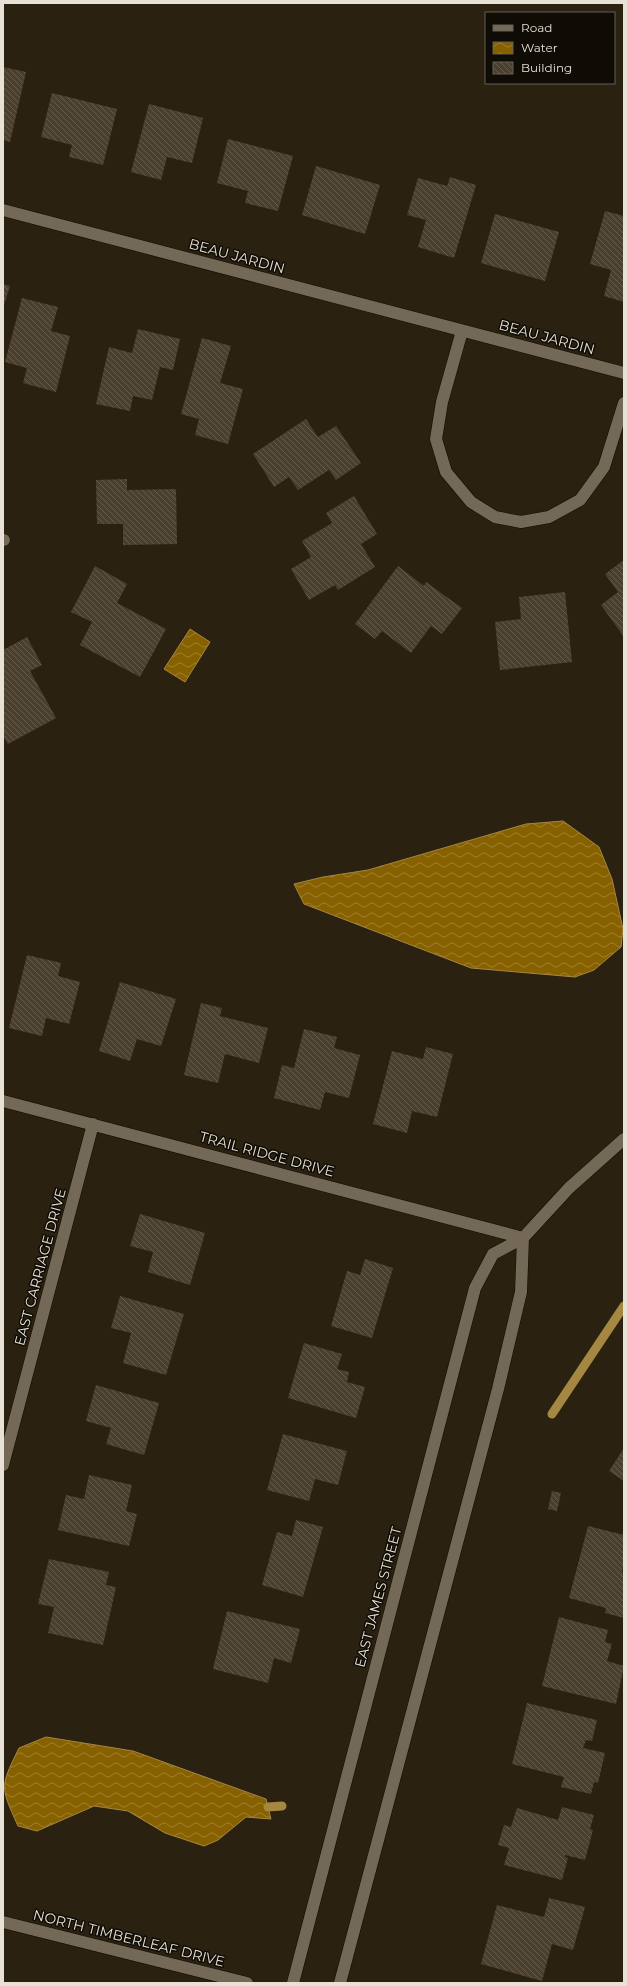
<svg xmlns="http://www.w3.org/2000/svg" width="627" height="1986" font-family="Montserrat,sans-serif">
<defs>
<pattern id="water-waves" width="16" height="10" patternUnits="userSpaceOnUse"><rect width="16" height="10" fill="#876100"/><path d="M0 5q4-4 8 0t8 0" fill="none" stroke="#9e7f31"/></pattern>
<pattern id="building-back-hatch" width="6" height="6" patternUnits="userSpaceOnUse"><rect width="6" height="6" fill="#4b402e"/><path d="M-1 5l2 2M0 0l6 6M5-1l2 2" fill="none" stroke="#655b4c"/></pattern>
</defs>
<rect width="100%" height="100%" fill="#2a2110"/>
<path fill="url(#water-waves)" stroke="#a48740" d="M190,629L210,642L185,682L164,669Z
M563,821L599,847L612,879L623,929L621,947L594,970L575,977L471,968L304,904L294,884L323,877L368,870L526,824Z
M46,1737L133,1751L266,1799L271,1819L246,1817L218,1840L204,1846L165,1833L128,1811L94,1806L37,1831L18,1826C0,1786 0,1787 19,1748Z"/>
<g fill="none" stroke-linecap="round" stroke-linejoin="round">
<path stroke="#a48740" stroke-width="9" d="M552,1414L624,1306
M268,1807L282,1806"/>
</g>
<path fill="url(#building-back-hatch)" d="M3,67L26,72L10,142L3,140Z
M52,93L117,109L103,165L69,157L72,145L41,137Z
M149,104L203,118L192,163L167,157L161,180L131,172Z
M228,139L293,156L278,211L245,203L248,191L217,183Z
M316,166L380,185L365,234L302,215Z
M450,177L476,185L454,258L418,247L426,220L407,215L418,178L447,186Z
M605,211L624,216V302L604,296L611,270L590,264Z
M495,214L559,232L545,281L481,263Z
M3,284L10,286L3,308Z
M22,298L58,307L51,331L70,336L56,392L23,383L27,368L5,362Z
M138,329L180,339L173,370L160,367L152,400L133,396L130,411L96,404L109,347L132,353Z
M202,338L231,346L220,383L243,389L228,444L195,435L199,419L181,414Z
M306,419L318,437L336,426L361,463L336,480L329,470L298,490L289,477L274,487L253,454Z
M127,479V490L176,489L177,544L123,545V524H97L96,480Z
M354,496L377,534L361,544L375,567L338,590L335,585L309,600L291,569L311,557L302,541L332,523L326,513Z
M624,560V637L601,605L618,592L605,574Z
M95,566L127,584L117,603L166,629L140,677L80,645L92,622L71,612Z
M398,566L424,586L426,582L462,608L442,634L431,626L411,653L382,631L375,639L355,624Z
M565,592L572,662L500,670L495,622L521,619L519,597Z
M27,637L42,665L30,671L56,718L8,744L3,736V650Z
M27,955L61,963L58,976L80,982L69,1024L46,1018L42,1036L9,1028Z
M120,982L176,999L161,1046L137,1039L130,1061L99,1051Z
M201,1003L222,1008L220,1016L268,1028L259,1063L225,1054L218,1083L184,1075Z
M304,1029L337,1037L334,1048L360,1055L349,1098L325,1092L320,1110L274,1098L282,1065L294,1068Z
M426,1047L453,1054L437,1117L412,1111L407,1133L373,1124L392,1051L423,1059Z
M140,1214L205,1233L190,1285L148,1272L153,1252L130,1246Z
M365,1259L393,1268L372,1338L331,1326L347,1271L360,1275Z
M120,1296L184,1314L166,1375L123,1363L131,1333L111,1328Z
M304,1343L342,1354L337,1369L349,1372L347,1382L365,1387L356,1418L288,1398Z
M96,1385L159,1403L144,1455L106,1444L111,1428L86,1421Z
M283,1434L347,1451L338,1485L315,1479L309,1501L267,1490Z
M624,1448V1481L609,1471Z
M89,1475L132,1485L126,1511L137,1514L129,1546L58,1530L66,1495L84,1499Z
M552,1491L561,1493L557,1511L548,1509Z
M296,1520L323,1527L303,1597L262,1585L277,1532L292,1536Z
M588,1526L624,1535V1562L622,1572H624V1618L605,1613L606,1608L569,1598Z
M49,1559L109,1572L106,1585L116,1587L103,1645L48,1633L54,1607L38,1604Z
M227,1611L300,1629L291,1663L274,1658L268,1683L213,1669Z
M559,1617L608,1630L605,1642L612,1644L607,1661L624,1666L616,1704L542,1686Z
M527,1703L597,1720L592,1741L586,1740L583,1748L605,1753L598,1783L594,1782L591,1794L561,1787L564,1777L512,1764Z
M562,1807L594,1815L590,1829L593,1830L585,1860L565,1855V1857L568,1858L562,1880L504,1865L509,1848L498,1845L504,1825L511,1827L517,1808L558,1820Z
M549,1898L585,1907L573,1950L552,1944L542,1981L481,1964L497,1905L544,1917Z"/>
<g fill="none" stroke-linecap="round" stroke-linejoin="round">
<g stroke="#130a00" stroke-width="13">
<path id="minor" d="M3,210L624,373
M462,331L442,402L436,439L446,472L471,502L495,517L521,522L549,517L580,500L604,467L624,403
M3,540H4
M3,1101L523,1238
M3,1465L93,1124
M3,1922L247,1983"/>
</g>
<g stroke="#130a00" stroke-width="13">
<path id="tertiary" d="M293,1983L475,1288L493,1254L523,1238L569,1188L624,1139
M340,1983L498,1389L521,1292L523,1238"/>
</g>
<use href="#minor" stroke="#746956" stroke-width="12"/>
<use href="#tertiary" stroke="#746956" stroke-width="12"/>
</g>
<g text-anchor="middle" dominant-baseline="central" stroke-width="3" stroke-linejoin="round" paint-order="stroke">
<g font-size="14" fill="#e7e1d6" stroke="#0f0b05">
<text transform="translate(237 256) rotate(15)">BEAU JARDIN</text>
<text transform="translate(547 337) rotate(15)">BEAU JARDIN</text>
<text transform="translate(267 1154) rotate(15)">TRAIL RIDGE DRIVE</text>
<text transform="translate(40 1267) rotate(-75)">EAST CARRIAGE DRIVE</text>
<text transform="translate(378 1597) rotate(-75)">EAST JAMES STREET</text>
<text transform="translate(129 1938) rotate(14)">NORTH TIMBERLEAF DRIVE</text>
</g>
</g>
<rect width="627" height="1986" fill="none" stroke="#e7e1d6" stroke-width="8"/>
<rect x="485" y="12" width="130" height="72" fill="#0f0b05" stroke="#656159"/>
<rect x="493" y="25" width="20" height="6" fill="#746956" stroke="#656159"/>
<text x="521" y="32" font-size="12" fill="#e7e1d6">Road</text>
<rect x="493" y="42" width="20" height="12" fill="url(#water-waves)" stroke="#656159"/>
<text x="521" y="52" font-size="12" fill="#e7e1d6">Water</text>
<rect x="493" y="62" width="20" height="12" fill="url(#building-back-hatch)" stroke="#656159"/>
<text x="521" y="72" font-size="12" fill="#e7e1d6">Building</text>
</svg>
